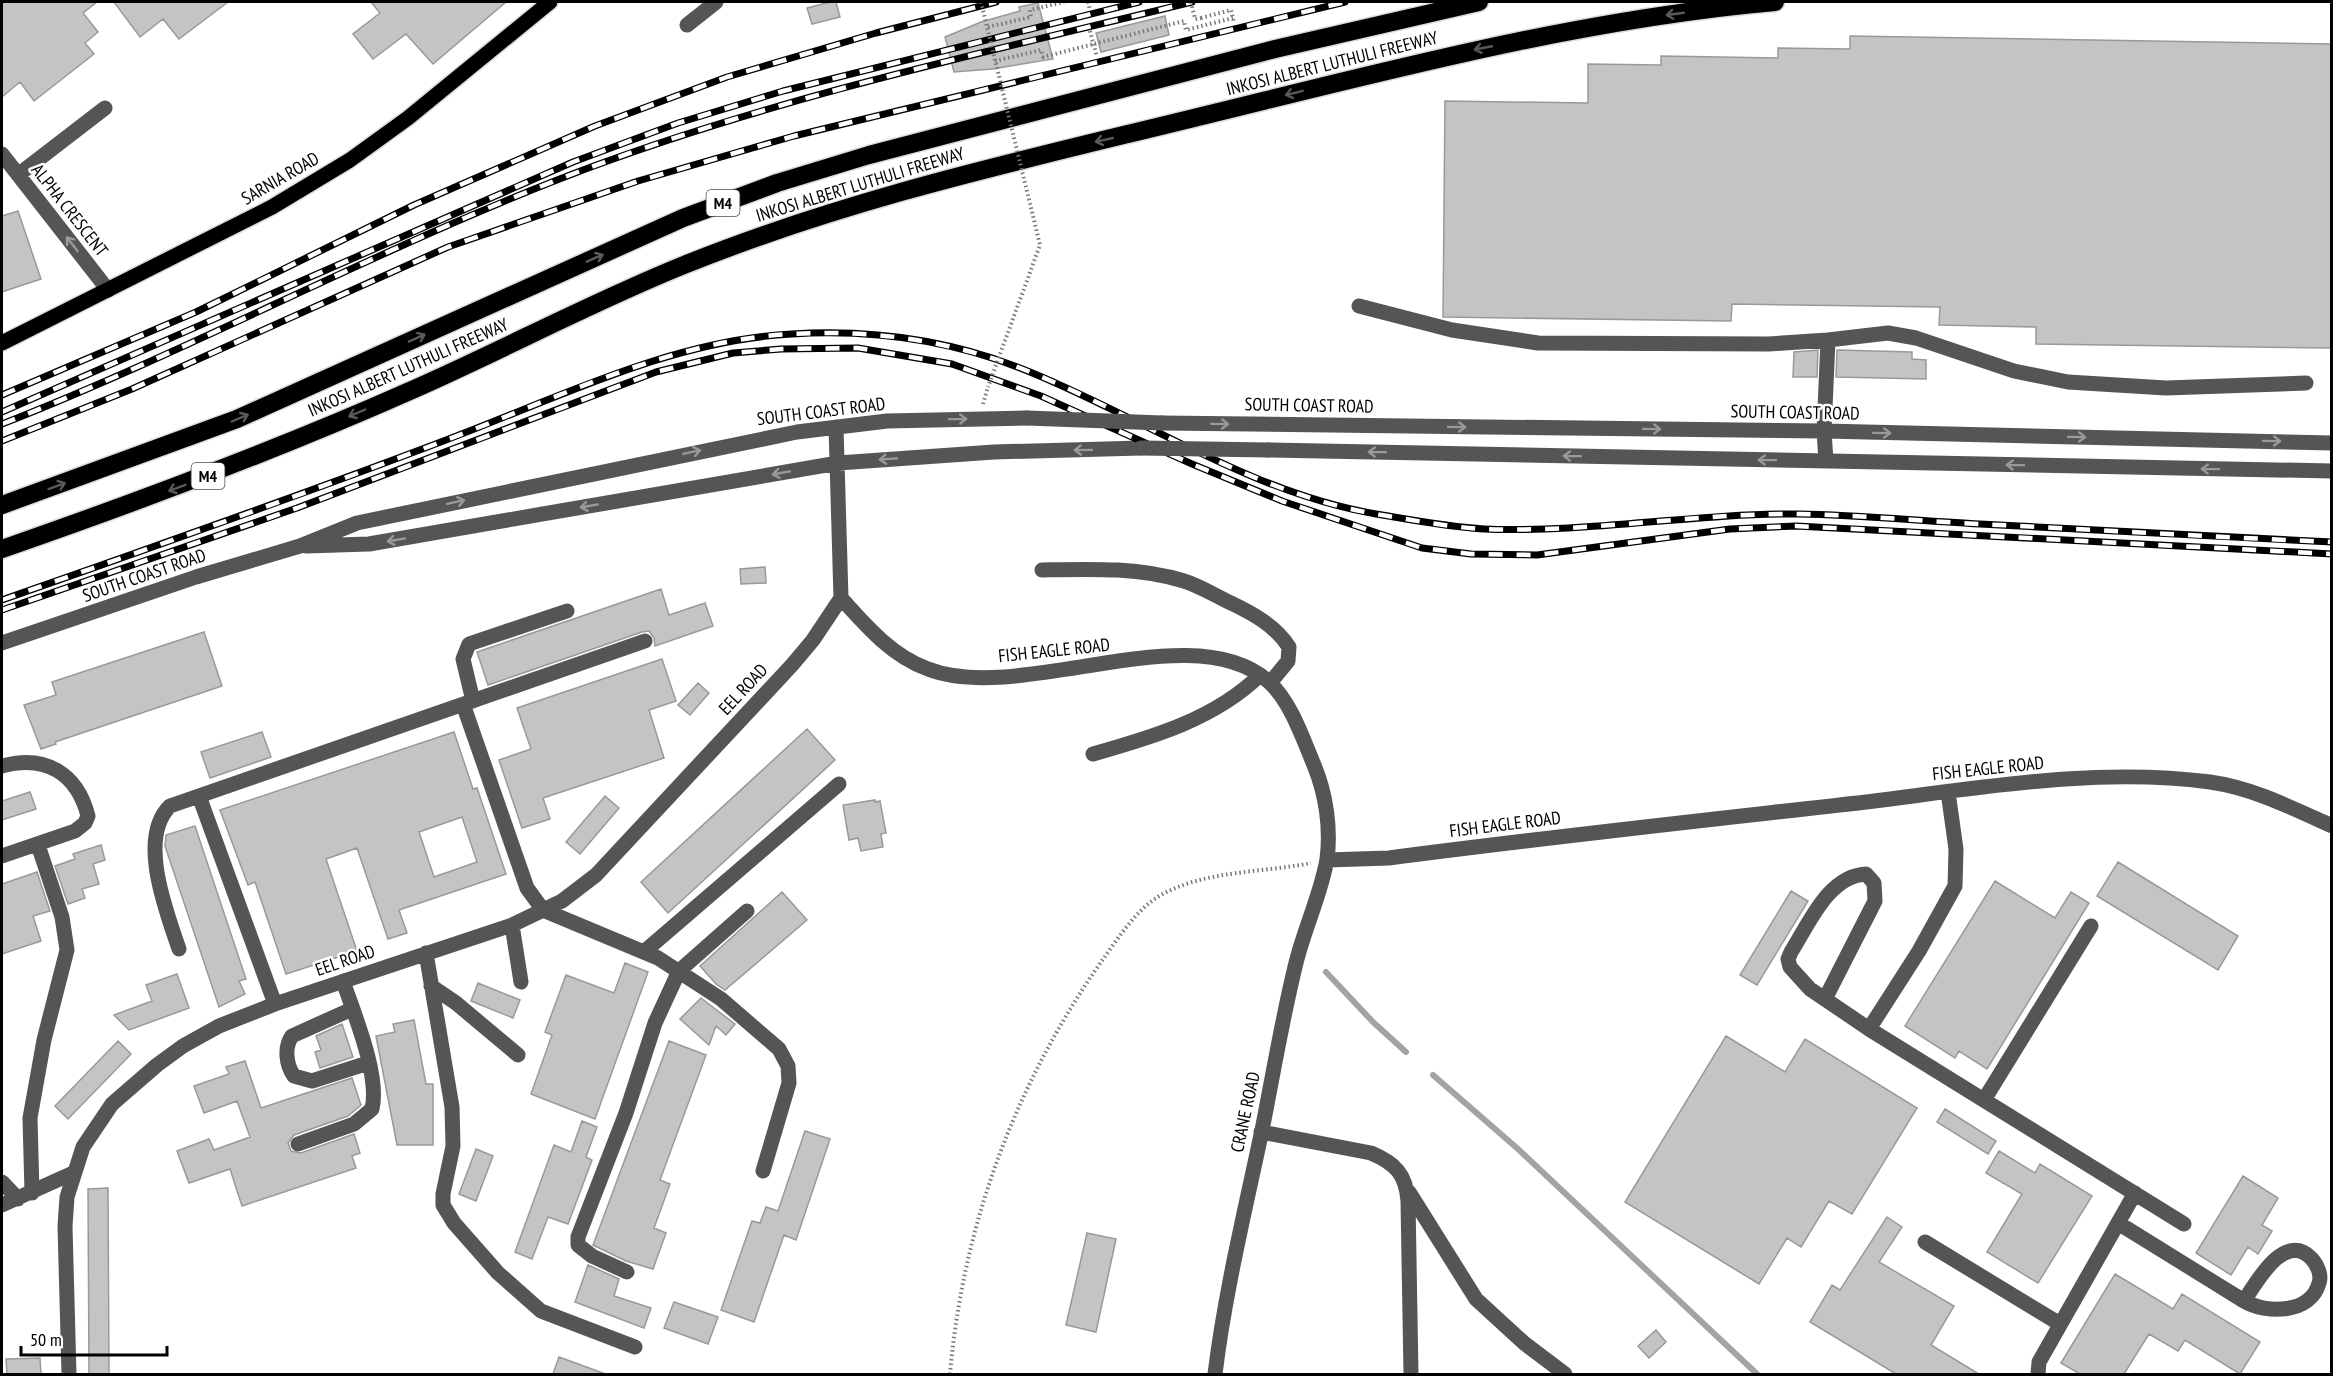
<svg xmlns="http://www.w3.org/2000/svg" width="2333" height="1376" font-family="'PT Sans Narrow',sans-serif">
<rect width="100%" height="100%" fill="#fff"/>
<g fill="none" stroke-linecap="round" stroke-linejoin="round">
<path stroke="#a3a3a3" stroke-width="6" d="M1326,972L1373,1022L1406,1052
M1433,1075L1518,1149L1757,1374"/>
</g>
<path fill="#c4c4c4" stroke="#999" stroke-width="1.5" fill-rule="evenodd" d="M2,2H97L83,13L98,32L85,43L94,54L34,101L20,82L2,97Z
M114,2H228L179,39L163,19L140,37Z
M371,2H506L433,64L406,34L373,59L353,34L380,13Z
M830,2H836L840,17L812,24L807,8Z
M1038,3L1053,59L992,69L954,72L945,37L981,22L1020,11L1019,7Z
M1165,16L1169,35L1101,52L1096,33Z
M1850,36L2331,44V348L2036,344V327L1939,325L1940,307L1732,304L1731,321L1443,317L1445,101L1588,103V64L1661,65V56L1778,58V48L1850,49Z
M18,211L41,279L2,292V216Z
M1818,350L1817,377H1793L1794,352Z
M1837,350L1912,352V359L1926,360V379L1836,377Z
M765,567L766,583L741,584L740,569Z
M661,589L669,615L705,603L713,626L655,646L654,638L649,631L642,632L488,685L477,652Z
M204,632L222,686L55,742L56,744L41,749L24,705L56,695L52,682Z
M662,659L676,701L649,710L664,758L543,798L550,819L522,828L499,760L531,749L517,708Z
M698,683L709,693L690,715L678,705Z
M807,729L835,760L668,913L641,882Z
M262,732L271,757L210,778L201,752Z
M454,732L473,789L477,788L506,874L399,910L407,933L388,939L357,848L326,859L357,951L286,974L255,882L248,885L220,810ZM462,817L477,862L434,877L419,832Z
M30,792L36,809L2,820V801Z
M605,796L619,808L580,854L566,842Z
M875,800V802L880,801L886,833L881,834L883,847L861,851L858,838L849,840L843,805Z
M195,826L246,979L239,981L245,994L219,1007L165,846L166,835Z
M101,845L105,860L93,864L99,884L82,889L85,898L68,904L55,866L75,859L73,854Z
M2118,862L2238,936L2218,970L2097,896Z
M37,872L50,911L33,916L41,941L2,954V884Z
M1995,881L2055,918L2071,892L2089,903L1987,1069L1959,1051L1955,1058L1905,1026Z
M1791,891L1808,901L1757,985L1740,975Z
M782,892L807,920L725,990L716,984L700,966Z
M625,963L648,972L595,1119L531,1094L552,1035L545,1032L566,975L614,993Z
M177,974L189,1008L129,1030L114,1015L152,1001L146,985Z
M478,983L520,1000L513,1018L471,1001Z
M701,998L735,1024L726,1035L716,1026L709,1045L680,1019Z
M414,1020L426,1084H433V1145H397L376,1036L395,1032L393,1024Z
M342,1024L353,1057L320,1068L315,1052L321,1050L316,1036Z
M1726,1036L1785,1072L1805,1039L1917,1108L1852,1214L1829,1201L1801,1247L1787,1238L1759,1284L1625,1202Z
M118,1041L131,1054L68,1119L55,1106Z
M669,1041L706,1055L660,1180L670,1184L654,1228L666,1233L653,1269L626,1261L593,1245Z
M245,1061L261,1108L352,1078L361,1105L348,1116L294,1135L288,1143L291,1151L301,1153L354,1134L360,1153L352,1156L356,1168L242,1206L230,1169L189,1183L177,1151L209,1139L214,1150L250,1137L237,1101L204,1113L194,1086L229,1074L226,1067Z
M1945,1109L1996,1141L1988,1154L1937,1122Z
M582,1121L597,1127L586,1157L592,1160L568,1224L548,1217L532,1259L515,1252L554,1145L571,1152Z
M805,1131L830,1139L796,1240L784,1235L754,1322L721,1310L752,1221L760,1223L766,1207L778,1211Z
M476,1149L493,1156L476,1201L459,1194Z
M1999,1151L2035,1173L2040,1164L2092,1196L2038,1283L1987,1252L2022,1194L1986,1173Z
M2243,1176L2278,1198L2262,1225L2272,1231L2258,1254L2248,1247L2231,1275L2196,1253Z
M108,1188L109,1374H89L88,1189Z
M1887,1217L1902,1227L1879,1262L1954,1306L1931,1345L1979,1374H1896L1810,1322L1832,1285L1840,1290Z
M1087,1233L1116,1239L1096,1332L1066,1325Z
M588,1265L619,1279L614,1296L651,1308L644,1328L575,1302Z
M2115,1274L2173,1309L2182,1294L2260,1342L2240,1374L2185,1340L2178,1351L2149,1334L2124,1374H2080L2061,1363Z
M674,1302L718,1317L708,1344L664,1328Z
M1656,1330L1666,1342L1649,1358L1638,1346Z
M559,1357L603,1373L602,1374H553Z
M40,1358L41,1374H7L6,1359Z"/>
<g fill="none" stroke-linecap="round" stroke-linejoin="round">
<g stroke="#dbdbdb" stroke-width="18">
<path id="major" d="M2,343L272,207L350,160L408,118L550,2"/>
</g>
<g stroke="#dbdbdb" stroke-width="21">
<path id="highway" d="M2,505L237,419L683,218L777,183L869,155L1275,49L1479,2
M2,549C140,501 277,450 412,390C503,350 592,302 684,265C855,196 1028,159 1206,115C1394,69 1582,19 1775,2"/>
</g>
<path stroke="#777" stroke-width="4" stroke-dasharray="1.5 3" stroke-linecap="butt" d="M1088,2L1090,10
M1201,18L1231,10L1234,23
M988,27L1031,17L1030,10L1064,2
M1090,31L1097,57
M995,61L1041,50L1043,57L1184,21L1186,30L1233,18
M983,404L988,387
M950,1374C963,1225 1015,1085 1101,962C1117,940 1136,909 1161,895C1206,870 1261,873 1311,863"/>
<path stroke="#555" stroke-width="15" d="M687,25L716,2
M2,154L108,290
M18,175L105,108
M1359,306L1452,330L1538,343L1769,344L1828,340L1824,431L1826,461
M1828,340L1888,333L1916,338L2014,371L2068,382L2166,388L2306,383
M1162,423L1824,431L2332,443
M1268,450L2332,471
M306,546L369,544L838,463L994,452L1141,448
M1042,570C1090,569 1138,567 1184,581C1200,586 1216,596 1231,603C1252,613 1276,626 1289,647L1288,661L1270,683
M841,598C866,626 892,656 928,669C1021,705 1193,613 1269,682C1291,702 1303,739 1314,765C1326,794 1331,828 1327,859C1321,895 1303,931 1295,967C1282,1020 1273,1075 1262,1130C1245,1211 1225,1292 1215,1374
M2,643L196,577L300,546L357,523L797,432L887,421L1027,418
M473,701L463,659L469,644L567,611
M463,704L527,888L543,910L658,958L721,999L779,1049L788,1066L789,1083L763,1171
M1093,754C1153,737 1215,719 1260,675
M2,766C45,754 77,773 88,816L85,823L75,831L2,856
M199,796L275,1004
M1327,860L1389,858C1548,837 1707,820 1866,802C1980,788 2096,767 2210,782C2253,788 2292,808 2332,826
M512,925L521,982
M179,949C167,913 137,838 170,806L645,641
M645,951L839,784
M426,953L452,1107L453,1146L443,1194V1205L454,1223L498,1273L541,1311L635,1347
M431,986L456,1003L518,1055
M1825,999L1875,901L1874,883L1866,874C1828,876 1809,924 1791,952L1788,959L1790,967L1810,989L1869,1029L2184,1224
M352,1009L292,1036C284,1047 286,1065 294,1076L312,1081L368,1063
M1869,1029L1919,951L1955,886L1956,849L1948,792
M1984,1100L2091,926
M1261,1132L1371,1153C1395,1163 1406,1174 1408,1201L1411,1374
M298,1144L354,1124L372,1109C380,1075 354,1014 343,981
M2,1182L18,1199
M1409,1192L1476,1299L1524,1343L1565,1374
M32,1193L30,1118L44,1040L67,950L62,917L38,845
M2,1205L73,1173
M2118,1223L2244,1301C2266,1314 2311,1314 2319,1283C2322,1275 2317,1264 2311,1258C2284,1231 2256,1283 2244,1301
M1925,1242L2060,1324
M627,1272L592,1256L578,1245V1237L626,1113L655,1023L679,971L747,911
M69,1374L65,1226L67,1197L83,1147L112,1104L157,1065L183,1046L219,1026L275,1004L512,925L562,901L596,875L792,665L813,640L841,598L836,427
M2038,1374L2039,1362L2135,1193"/>
<use href="#major" stroke="#000" stroke-width="15"/>
<use href="#highway" stroke="#000" stroke-width="18"/>
<g stroke="#000" stroke-width="7">
<path id="rail" d="M2,395L196,312L414,205L595,126L727,77L876,33L996,2
M2,412L573,162L678,123L783,91L1139,2
M2,424C201,346 390,242 591,167C786,95 991,51 1192,2
M2,441L132,389L448,247L638,181L794,136L1345,2
M2,600C150,548 299,496 446,440C558,398 672,340 792,334C873,329 955,341 1030,372C1145,419 1252,493 1376,514C1412,520 1448,527 1484,529C1589,533 1694,513 1799,514C1859,515 1920,521 1980,524C2097,530 2214,537 2332,542
M2,610L297,508L656,372L733,353L781,349L858,348L952,364L1041,396L1192,464L1282,501L1422,548L1471,554L1537,555L1730,529L1796,526L2332,554"/>
</g>
<use href="#rail" stroke="#fff" stroke-width="4.5" stroke-dasharray="14" stroke-linecap="butt"/>
<path stroke="#777" stroke-width="4" stroke-dasharray="1.5 3" stroke-linecap="butt" d="M981,2L1040,245L988,387
M1191,2L1195,19L1201,18"/>
<path stroke="#555" stroke-width="15" d="M1027,418L1162,423
M1141,448L1268,450"/>
</g>
<defs><path id="oneway-shaft" d="M-6 0H5M1.5-3L5.5 0L1.5 3" fill="none" stroke-width="1.6" stroke-linecap="round" stroke-linejoin="round" transform="scale(1.5)"/></defs>
<g stroke="#595959">
<use href="#oneway-shaft" transform="translate(1675 14) rotate(172)"/>
<use href="#oneway-shaft" transform="translate(1483 48) rotate(169)"/>
<use href="#oneway-shaft" transform="translate(1294 93) rotate(166)"/>
<use href="#oneway-shaft" transform="translate(1104 140) rotate(167)"/>
<use href="#oneway-shaft" transform="translate(595 258) rotate(-24)"/>
<use href="#oneway-shaft" transform="translate(417 338) rotate(-24)"/>
<use href="#oneway-shaft" transform="translate(357 413) rotate(157)"/>
<use href="#oneway-shaft" transform="translate(240 418) rotate(-23)"/>
<use href="#oneway-shaft" transform="translate(57 486) rotate(-20)"/>
<use href="#oneway-shaft" transform="translate(177 488) rotate(159)"/>
</g>
<g stroke="#999">
<use href="#oneway-shaft" transform="translate(72 244) rotate(-128)"/>
<use href="#oneway-shaft" transform="translate(958 419) rotate(-1)"/>
<use href="#oneway-shaft" transform="translate(1220 424) rotate(1)"/>
<use href="#oneway-shaft" transform="translate(1457 427) rotate(1)"/>
<use href="#oneway-shaft" transform="translate(1652 429) rotate(1)"/>
<use href="#oneway-shaft" transform="translate(1882 433) rotate(1)"/>
<use href="#oneway-shaft" transform="translate(2077 437) rotate(1)"/>
<use href="#oneway-shaft" transform="translate(2272 441) rotate(1)"/>
<use href="#oneway-shaft" transform="translate(1083 450) rotate(179)"/>
<use href="#oneway-shaft" transform="translate(692 452) rotate(-12)"/>
<use href="#oneway-shaft" transform="translate(1377 452) rotate(-179)"/>
<use href="#oneway-shaft" transform="translate(1572 456) rotate(-179)"/>
<use href="#oneway-shaft" transform="translate(888 459) rotate(176)"/>
<use href="#oneway-shaft" transform="translate(1767 460) rotate(-179)"/>
<use href="#oneway-shaft" transform="translate(2015 465) rotate(-179)"/>
<use href="#oneway-shaft" transform="translate(2210 469) rotate(-179)"/>
<use href="#oneway-shaft" transform="translate(781 473) rotate(170)"/>
<use href="#oneway-shaft" transform="translate(456 502) rotate(-12)"/>
<use href="#oneway-shaft" transform="translate(589 506) rotate(170)"/>
<use href="#oneway-shaft" transform="translate(396 540) rotate(170)"/>
</g>
<g text-anchor="middle" dominant-baseline="central" stroke-width="5" stroke-linejoin="round" paint-order="stroke">
<g fill="#fff" stroke="#4c4c4c" stroke-width="1.5">
<rect x="706.5" y="190" width="33" height="26" rx="4.5"/>
<rect x="191.5" y="463" width="33" height="26" rx="4.5"/>
</g>
<g font-size="16" font-weight="bold" fill="#000">
<text x="723" y="203">M4</text>
<text x="208" y="476">M4</text>
</g>
<g font-size="18" fill="#000" stroke="#fff">
<text transform="translate(1332 63) rotate(-14)">INKOSI ALBERT LUTHULI FREEWAY</text>
<text transform="translate(280 178) rotate(-30)">SARNIA ROAD</text>
<text transform="translate(860 184) rotate(-17)">INKOSI ALBERT LUTHULI FREEWAY</text>
<text transform="translate(70 210) rotate(52)">ALPHA CRESCENT</text>
<text transform="translate(408 367) rotate(-24)">INKOSI ALBERT LUTHULI FREEWAY</text>
<text transform="translate(1309 405) rotate(1)">SOUTH COAST ROAD</text>
<text transform="translate(821 411) rotate(-7)">SOUTH COAST ROAD</text>
<text transform="translate(1795 412) rotate(1)">SOUTH COAST ROAD</text>
<text transform="translate(144 575) rotate(-19)">SOUTH COAST ROAD</text>
<text transform="translate(1054 650) rotate(-6)">FISH EAGLE ROAD</text>
<text transform="translate(743 689) rotate(-47)">EEL ROAD</text>
<text transform="translate(1988 768) rotate(-6)">FISH EAGLE ROAD</text>
<text transform="translate(1505 824) rotate(-7)">FISH EAGLE ROAD</text>
<text transform="translate(345 960) rotate(-19)">EEL ROAD</text>
<text transform="translate(1245 1112) rotate(-78)">CRANE ROAD</text>
</g>
</g>
<rect width="2333" height="1376" fill="none" stroke="#000000" stroke-width="6"/>
<path d="M21 1346v9h146v-9" fill="none" stroke="#000000" stroke-width="3"/>
<text x="30" y="1346" font-size="18" fill="#000000" stroke="#ffffff" stroke-width="4.5" paint-order="stroke">50 m</text>
</svg>
